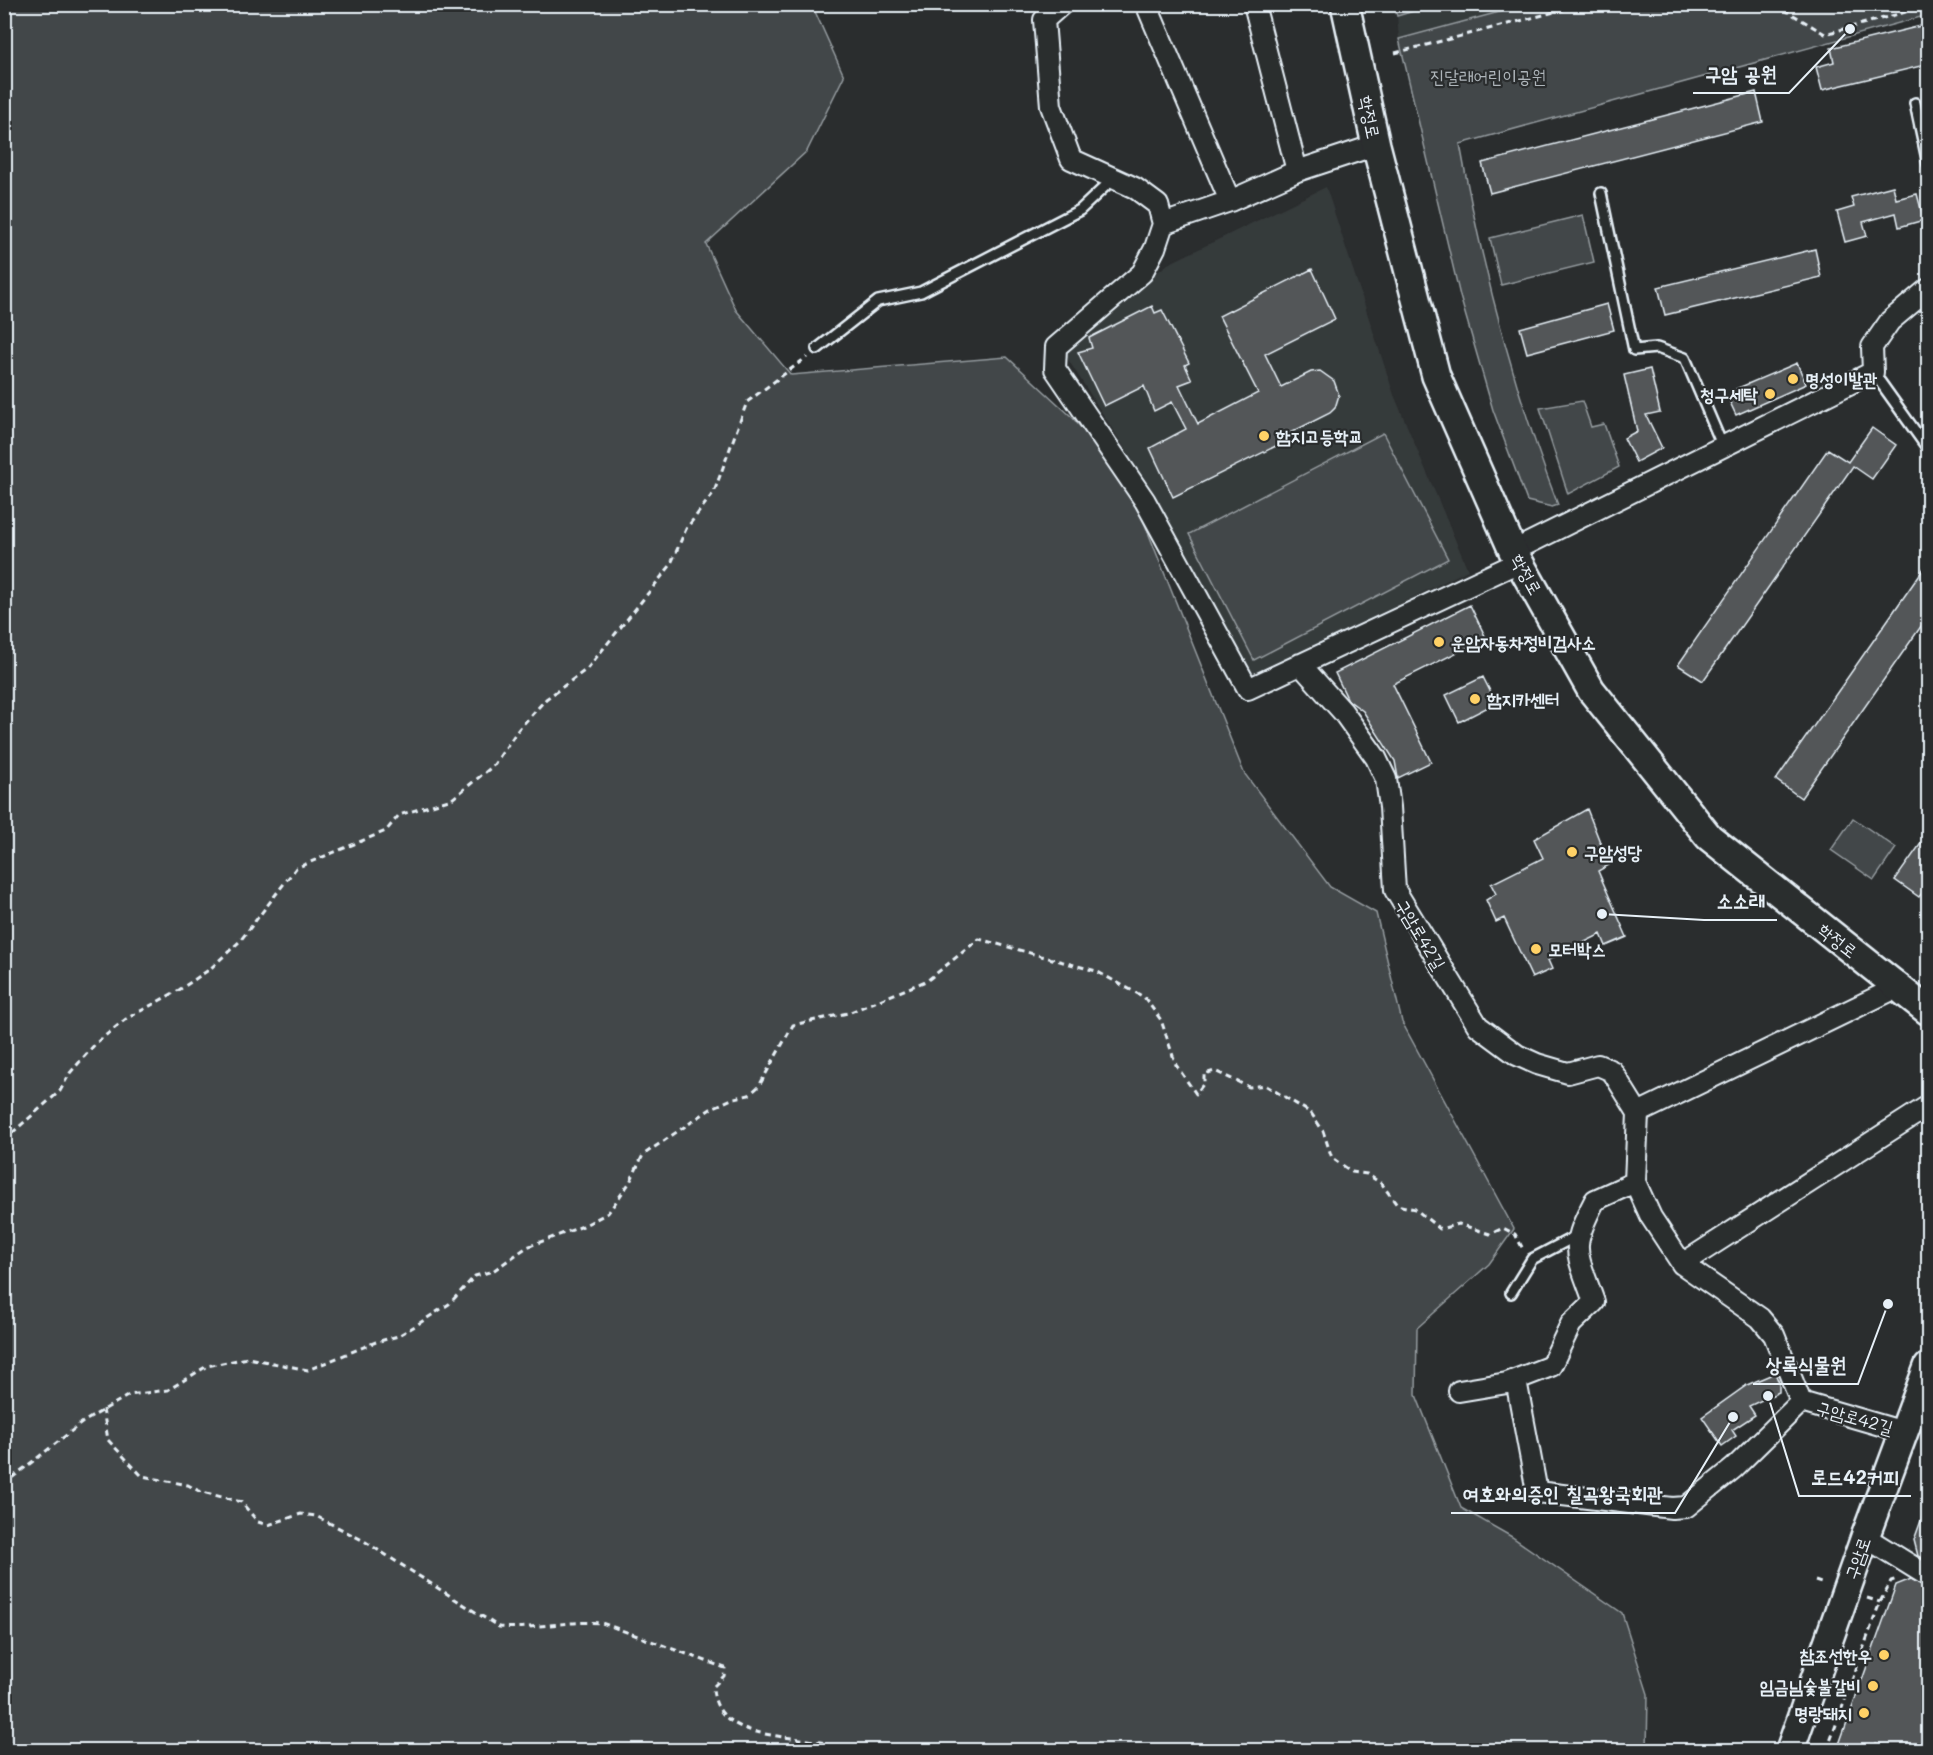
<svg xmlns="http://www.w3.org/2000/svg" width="1933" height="1755" font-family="Mali,'Poor Story',sans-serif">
<rect width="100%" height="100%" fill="#2a2d2e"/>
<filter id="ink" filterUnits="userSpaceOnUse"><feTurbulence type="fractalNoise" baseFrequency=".0167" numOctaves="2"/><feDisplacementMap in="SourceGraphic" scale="12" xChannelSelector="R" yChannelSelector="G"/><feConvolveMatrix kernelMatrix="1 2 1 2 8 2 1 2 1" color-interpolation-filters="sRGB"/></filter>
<g filter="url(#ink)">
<path fill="#363a3b" d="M1437,5H1529L1399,39L1397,16Z
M1326,187L1394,395L1468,570L1248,680L1143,477L1060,347L1168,264Z"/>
<path fill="#424648" stroke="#959ca0" stroke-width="1.5" d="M1437,4L1397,16L1394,5V4Z
M1529,4L1928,5V15L1460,144C1482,267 1513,388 1558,505L1552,507L1527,501L1493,410L1460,296L1399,39Z
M5,5H812L844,76L807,151L706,244L736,310L791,375L1007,357L1073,418L1130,487L1244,773L1330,887L1376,913L1402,1022L1514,1229L1489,1264L1417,1328L1416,1395L1461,1508L1512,1537L1622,1613L1648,1694L1647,1750H5Z
M1583,215L1594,262L1501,285L1490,238Z
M1582,401L1591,427L1604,424L1619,467L1568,494L1540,408Z
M1383,433L1448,559L1254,660L1189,534Z
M1853,818L1896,848L1874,880L1831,850Z"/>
<path fill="#535759" stroke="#e8f1f8" stroke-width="1.5" d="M1929,24V64L1822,90L1816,67L1834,62L1831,48Z
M1756,92L1763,122L1490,193L1482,163Z
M1893,186L1896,199L1917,194L1924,220L1899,227L1896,213L1863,222L1867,236L1845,242L1837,212L1854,207L1851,197Z
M1815,249L1821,277L1665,315L1658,287Z
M1312,269L1335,319L1265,354L1281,387L1311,372L1320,371L1334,381L1339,395L1335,408L1330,413L1292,432L1283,439L1284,442L1173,497L1150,448L1186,429L1172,402L1154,411L1144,386L1104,406L1078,352L1092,348L1089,338L1152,306L1155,313L1162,310L1189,363L1185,365L1192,380L1179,385L1198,424L1258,393L1219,316Z
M1607,304L1614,330L1527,353L1520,328Z
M1797,363L1806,384L1736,415L1728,398L1738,394L1736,389Z
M1650,369L1660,412L1646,415L1662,448L1636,462L1624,438L1637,431L1624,375Z
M1872,428L1896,445L1872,479L1853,466L1703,681L1678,665L1828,449L1848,462Z
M1929,561V615L1801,798L1776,780Z
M1470,605L1486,638L1393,684L1431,762L1398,778L1395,761L1363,711L1348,700L1335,673Z
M1483,677L1496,703L1459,722L1446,695Z
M1587,809L1609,865L1598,871L1627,937L1606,946L1601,934L1548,960L1552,969L1532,978L1504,918L1496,922L1486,900L1496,894L1491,884L1543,858L1534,839Z
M1929,832V884L1919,897L1895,880Z
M1775,1373L1779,1383V1392L1749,1406L1755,1415L1732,1430L1736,1436L1722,1446L1702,1417L1747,1385Z
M1927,1504H1929V1562L1918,1556L1914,1540Z
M1911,1579L1929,1588V1737L1924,1750H1898L1876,1743L1873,1750H1837L1896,1585Z"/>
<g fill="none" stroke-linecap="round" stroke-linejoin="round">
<g stroke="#e8f1f8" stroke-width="14">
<path id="lane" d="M1915,103L1928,164
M1601,193L1634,350L1657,348L1685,358L1723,447
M817,349L878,301L921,292L1080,210L1114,178
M1873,372L1928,449
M1511,1293L1532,1259L1578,1235"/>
</g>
<g stroke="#e8f1f8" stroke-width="24">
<path id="street" d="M1062,4L1044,20L1051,106L1071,159L1135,188L1158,205L1163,224
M1146,4L1230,201
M1254,4L1297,171
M1376,145L1297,171L1230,201L1163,224L1155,248L1142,273L1056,347L1055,369L1145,501L1248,689L1519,562
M1513,551L1873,372L1872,347L1890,321L1928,289
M1300,664L1343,712L1376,758L1386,779L1390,807L1395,890L1478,1026L1517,1055L1537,1064L1568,1073L1598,1065L1612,1071L1638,1113
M1635,1182L1651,1217L1682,1264L1760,1318L1774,1335L1801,1402L1904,1432
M1682,1264L1928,1106
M1516,1380L1537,1492L1672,1508L1686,1507L1734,1468L1801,1402
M1459,1391L1507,1383L1551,1366L1571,1324L1594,1302C1576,1250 1569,1250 1595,1200L1635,1182L1638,1113L1898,987
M1865,1537L1928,1576"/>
</g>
<g stroke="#e8f1f8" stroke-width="32">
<path id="secondary" d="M1345,4L1376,145L1436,376L1513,551L1591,690L1709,837L1928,1011
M1790,1750L1865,1537L1928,1367"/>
</g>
<path stroke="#e8f1f8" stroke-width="3" stroke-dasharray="6 4.5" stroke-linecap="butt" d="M1775,4L1825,34L1928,6
M1395,53L1586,4
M4,1140L60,1091L70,1073L96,1043L126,1019L179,990L210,969L240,941L296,868L386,831L399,815L452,799L493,766L518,730L546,699L587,669L670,566L686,529L714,492L747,402L807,357
M103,1409L108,1440L142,1476L188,1485L199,1491L241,1502L258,1522L268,1525L301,1514L316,1516L364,1541L499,1627C534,1630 567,1620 602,1623L725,1668L724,1676L713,1687C715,1741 788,1734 825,1743L832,1750
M4,1484L83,1422L129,1395L168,1390L207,1366L248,1358L308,1370L376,1342L398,1336L415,1326L449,1304L475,1276L493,1271L527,1247L583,1226L608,1213L630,1182L643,1155L712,1108L734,1098L749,1095L759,1086L793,1025L848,1013L928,980L979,939L1096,971L1144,997L1161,1020L1176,1065L1196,1094L1204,1083V1074L1215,1071L1249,1087L1265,1085L1311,1113L1323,1131L1332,1158L1352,1172L1367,1174L1382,1184L1397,1205L1415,1209L1440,1229L1459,1224L1490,1234L1503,1228L1515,1234L1524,1251
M1815,1581L1824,1584
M1867,1598L1880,1602
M1827,1750L1880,1602L1891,1581L1897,1579"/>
<use href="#lane" stroke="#2a2d2e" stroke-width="9"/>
<use href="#street" stroke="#2a2d2e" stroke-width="20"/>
<use href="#secondary" stroke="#2a2d2e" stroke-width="27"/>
</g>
</g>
<g fill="#ffd166" stroke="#2a2d2e" stroke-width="2">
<circle cx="1793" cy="379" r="6"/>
<circle cx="1770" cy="394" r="6"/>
<circle cx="1264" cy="436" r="6"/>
<circle cx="1439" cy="642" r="6"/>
<circle cx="1475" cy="699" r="6"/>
<circle cx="1572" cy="852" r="6"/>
<circle cx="1536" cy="949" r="6"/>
<circle cx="1884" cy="1655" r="6"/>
<circle cx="1873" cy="1686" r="6"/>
<circle cx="1864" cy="1713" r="6"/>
</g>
<g text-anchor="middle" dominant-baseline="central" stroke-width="4.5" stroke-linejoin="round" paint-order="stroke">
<g font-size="18" fill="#aeb5ba" stroke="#2a2d2e">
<text x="1488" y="76">진달래어린이공원</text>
</g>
<g font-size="18" fill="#e8f1f8" stroke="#2a2d2e">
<text transform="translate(1370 117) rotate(78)">학정로</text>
<text transform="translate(1527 574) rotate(61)">학정로</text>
<text transform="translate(1421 934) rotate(59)">구암로42길</text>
<text transform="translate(1838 940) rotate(38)">학정로</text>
<text transform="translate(1855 1417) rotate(16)">구암로42길</text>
<text transform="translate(1857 1558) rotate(-71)">구암로</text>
</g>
<g font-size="18" font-weight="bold" fill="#e8f1f8" stroke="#2a2d2e" text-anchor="start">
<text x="1805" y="379">명성이발관</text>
<text x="1758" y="394" text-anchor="end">청구세탁</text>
<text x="1276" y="436">함지고등학교</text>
<text x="1451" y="642">운암자동차정비검사소</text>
<text x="1487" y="699">함지카센터</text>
<text x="1584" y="852">구암성당</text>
<text x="1548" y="949">모터박스</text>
<text x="1872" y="1655" text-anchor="end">참조선한우</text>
<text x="1861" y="1686" text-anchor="end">임금님숯불갈비</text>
<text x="1852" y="1713" text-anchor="end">명랑돼지</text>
</g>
</g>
<path fill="none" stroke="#e8f1f8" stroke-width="2" d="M1850 29L1789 93H1693M1602 914L1704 920H1777M1888 1304L1858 1384H1753M1768 1396L1799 1496H1911M1733 1417L1675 1513H1451"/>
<g fill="#e8f1f8" stroke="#2a2d2e" stroke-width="2">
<circle cx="1850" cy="29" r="6"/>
<circle cx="1602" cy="914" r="6"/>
<circle cx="1888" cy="1304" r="6"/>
<circle cx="1768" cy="1396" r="6"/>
<circle cx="1733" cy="1417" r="6"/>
</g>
<g font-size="20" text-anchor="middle" font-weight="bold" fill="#e8f1f8" stroke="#2a2d2e" stroke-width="4.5" stroke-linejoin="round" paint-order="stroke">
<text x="1741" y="81">구암 공원</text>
<text x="1741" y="908">소소래</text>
<text x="1806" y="1372">상록식물원</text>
<text x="1855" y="1484">로드42커피</text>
<text x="1563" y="1501">여호와의증인 칠곡왕국회관</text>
</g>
<rect width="1933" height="1755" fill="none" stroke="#2a2d2e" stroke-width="24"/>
<rect x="12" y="12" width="1909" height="1731" fill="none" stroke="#e8f1f8" stroke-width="2" filter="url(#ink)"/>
</svg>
